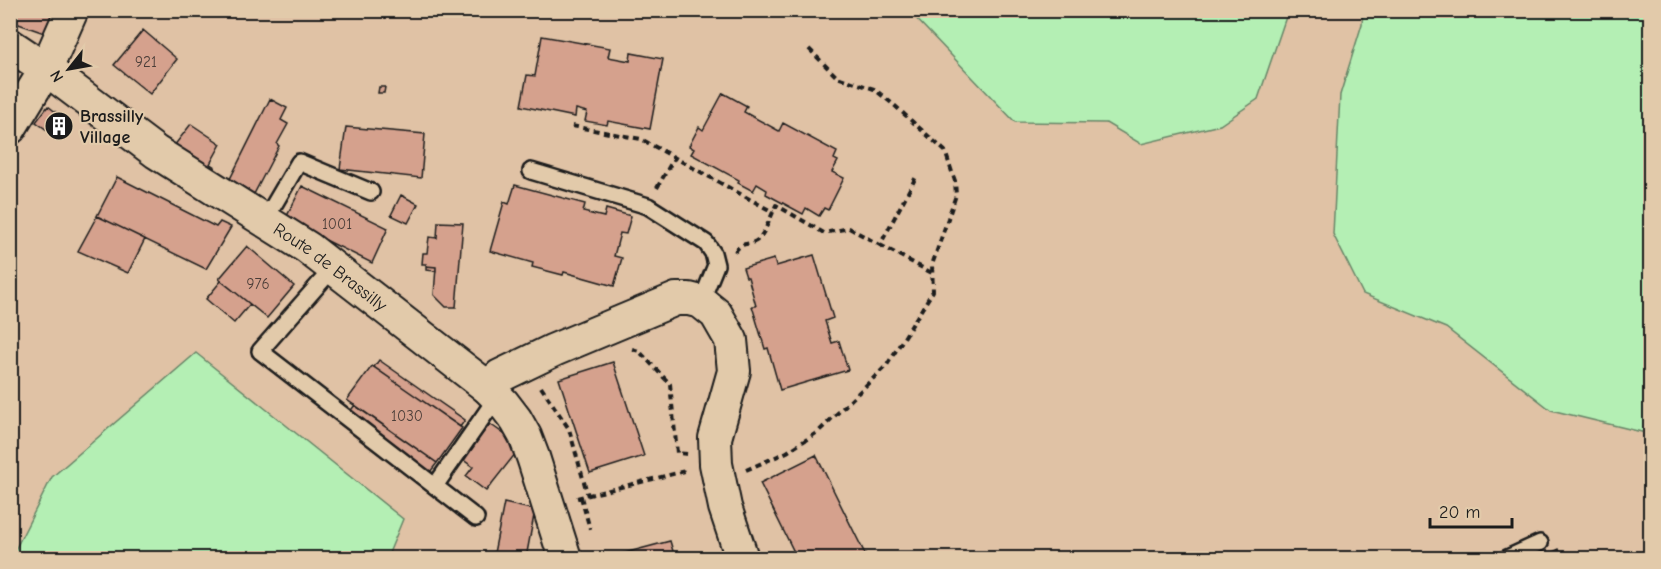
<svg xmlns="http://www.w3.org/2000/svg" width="1661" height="569" font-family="'Comic Neue',sans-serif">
<rect width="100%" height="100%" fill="#e0c2a5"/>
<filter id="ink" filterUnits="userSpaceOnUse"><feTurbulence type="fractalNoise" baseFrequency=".0167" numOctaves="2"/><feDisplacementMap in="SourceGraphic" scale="12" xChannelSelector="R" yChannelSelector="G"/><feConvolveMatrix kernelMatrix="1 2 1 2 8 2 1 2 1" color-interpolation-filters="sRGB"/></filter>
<g filter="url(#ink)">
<path fill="#b4efb4" stroke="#688668" stroke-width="1.5" d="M909,11H1288L1258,99L1220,125L1141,144L1106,123L1015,122Z
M1363,11H1650V434L1551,410L1446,328L1363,294L1333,234L1340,95L1362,24Z
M196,353L403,519L387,558H11L52,477Z"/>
<path fill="#d5a18d" stroke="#1c1c1c" stroke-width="1.5" d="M10,10H59L50,35L10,21Z
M143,30L177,59L150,94L114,65Z
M542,36L610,48L608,57L630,61L631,53L663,59L650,129L608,121L607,125L585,121L587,112L576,109L575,117L521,106L527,75L535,76Z
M379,87H385L384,93H378Z
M723,93L747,106L744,112L779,131L783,123L837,152L834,159L838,161L832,172L844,178L828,210L824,208L819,216L806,208L803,214L766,194L767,190L757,184L753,191L738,183L739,180L691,154L694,149L689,146L699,127L703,130Z
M270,99L287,108L281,120L288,124L277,144L279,146L254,194L229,181Z
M48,106L58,114L47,130L36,122Z
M58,114L70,123L59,139L47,130Z
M191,124L221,144L210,164L215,167L209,176L170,151Z
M346,127L425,134L421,178L340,169Z
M117,177L216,227L220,222L231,227L206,269L97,216Z
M515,185L585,204L583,212L604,217L606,209L631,216L626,234L620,233L614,256L622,258L614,286L564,272L563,275L532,267L533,263L490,251L504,202L509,204Z
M302,186L388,228L372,263L285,220Z
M401,195L418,204L408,223L391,215Z
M97,216L145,239L128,273L78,251Z
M438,222L463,223L456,307H446L434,295L436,267L426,266V264H422L423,253H427L429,237L437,238Z
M247,246L294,286L267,318L219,279Z
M814,255L833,318L825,321L832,343L839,341L848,370L780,390L768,348L765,349L752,306H756L748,277H746L743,268L774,259L776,266Z
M426,266L436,267V271L426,270Z
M221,281L250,304L234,323L206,299Z
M379,360L465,420L460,427L374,367Z
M613,362L644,456L590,473L559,379Z
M372,366L462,428L437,463L347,400Z
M355,405L437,463L430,472L348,414Z
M490,424L508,437L516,453L486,491L466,476L473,467L462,459Z
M816,455L867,558H797L760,483Z
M504,503L535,510L526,558H493Z
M670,541L675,558H606Z
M1559,549L1562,558H1555L1553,552Z
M1553,552L1555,558H1537Z"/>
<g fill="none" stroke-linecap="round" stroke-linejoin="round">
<g stroke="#1c1c1c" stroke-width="20">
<path id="lane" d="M531,171L648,206L706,243L713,253L716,265L701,302
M265,220L299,162L371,192
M334,267L260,351L476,518
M435,486L497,397
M1507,558L1540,543"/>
</g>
<g stroke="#1c1c1c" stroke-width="36">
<g id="street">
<path id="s1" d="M10,45L46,69L156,152L308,248L487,387L503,403L516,420L525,436L533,457L565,558"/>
<path d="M10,128L46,69L72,10"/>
<path d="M487,387L500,376L554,350L676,299H689L701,302L716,314L731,340L734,371L715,438L716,464L725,507L742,558"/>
</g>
</g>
<path stroke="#1c1c1c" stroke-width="4" stroke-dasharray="6 4.5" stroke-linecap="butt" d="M572,126L641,139L773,212
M657,188L674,158
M880,245L932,273
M735,252C742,241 747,246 756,241C764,236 772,214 776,205L824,233L849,228L880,245L916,177
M632,349L639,351L670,384L677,453L688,454
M541,387L569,429L588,496
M746,470L787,452L818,432L887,365L933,291L932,265L956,195L955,181L945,151L894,105L874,89L837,77L806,46
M581,497L590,529
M577,498L689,470"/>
<use href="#lane" stroke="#e2caaa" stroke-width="15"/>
<use href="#street" stroke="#e2caaa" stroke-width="32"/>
</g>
</g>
<defs>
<g id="building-disc" transform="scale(1.5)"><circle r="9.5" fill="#1c1c1c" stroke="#e2caaa"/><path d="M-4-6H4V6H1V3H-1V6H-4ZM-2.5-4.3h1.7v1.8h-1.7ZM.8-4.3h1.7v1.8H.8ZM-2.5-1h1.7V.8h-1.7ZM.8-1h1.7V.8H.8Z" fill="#fff"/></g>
</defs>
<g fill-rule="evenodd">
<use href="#building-disc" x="59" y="126"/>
</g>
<g text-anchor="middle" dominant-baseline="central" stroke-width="4.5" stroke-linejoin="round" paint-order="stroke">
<g font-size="15" fill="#4a3d38">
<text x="146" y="62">921</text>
<text x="337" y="224">1001</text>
<text x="258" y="284">976</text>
<text x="407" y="416">1030</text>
</g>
<g font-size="18" font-weight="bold" fill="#1c1c1c" stroke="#e2caaa" text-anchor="start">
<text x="80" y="116">Brassilly<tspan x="80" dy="21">Village</tspan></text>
</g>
<g font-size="18" fill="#1c1c1c" stroke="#e2caaa">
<text stroke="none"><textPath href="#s1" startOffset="390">Route de Brassilly</textPath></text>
</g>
</g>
<rect width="1661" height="569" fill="none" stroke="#e2caaa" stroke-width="36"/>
<rect x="18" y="18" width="1625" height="533" fill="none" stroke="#1c1c1c" stroke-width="2" filter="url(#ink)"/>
<g transform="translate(69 69) rotate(239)" stroke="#e2caaa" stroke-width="4.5" paint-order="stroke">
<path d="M0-4.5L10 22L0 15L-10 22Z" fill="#1c1c1c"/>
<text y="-9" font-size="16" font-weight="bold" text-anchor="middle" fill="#1c1c1c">N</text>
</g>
<path d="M1430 518v9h82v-9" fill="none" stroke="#1c1c1c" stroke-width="3"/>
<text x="1439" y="518" font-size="18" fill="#1c1c1c" stroke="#e2caaa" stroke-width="4.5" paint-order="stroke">20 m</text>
</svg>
